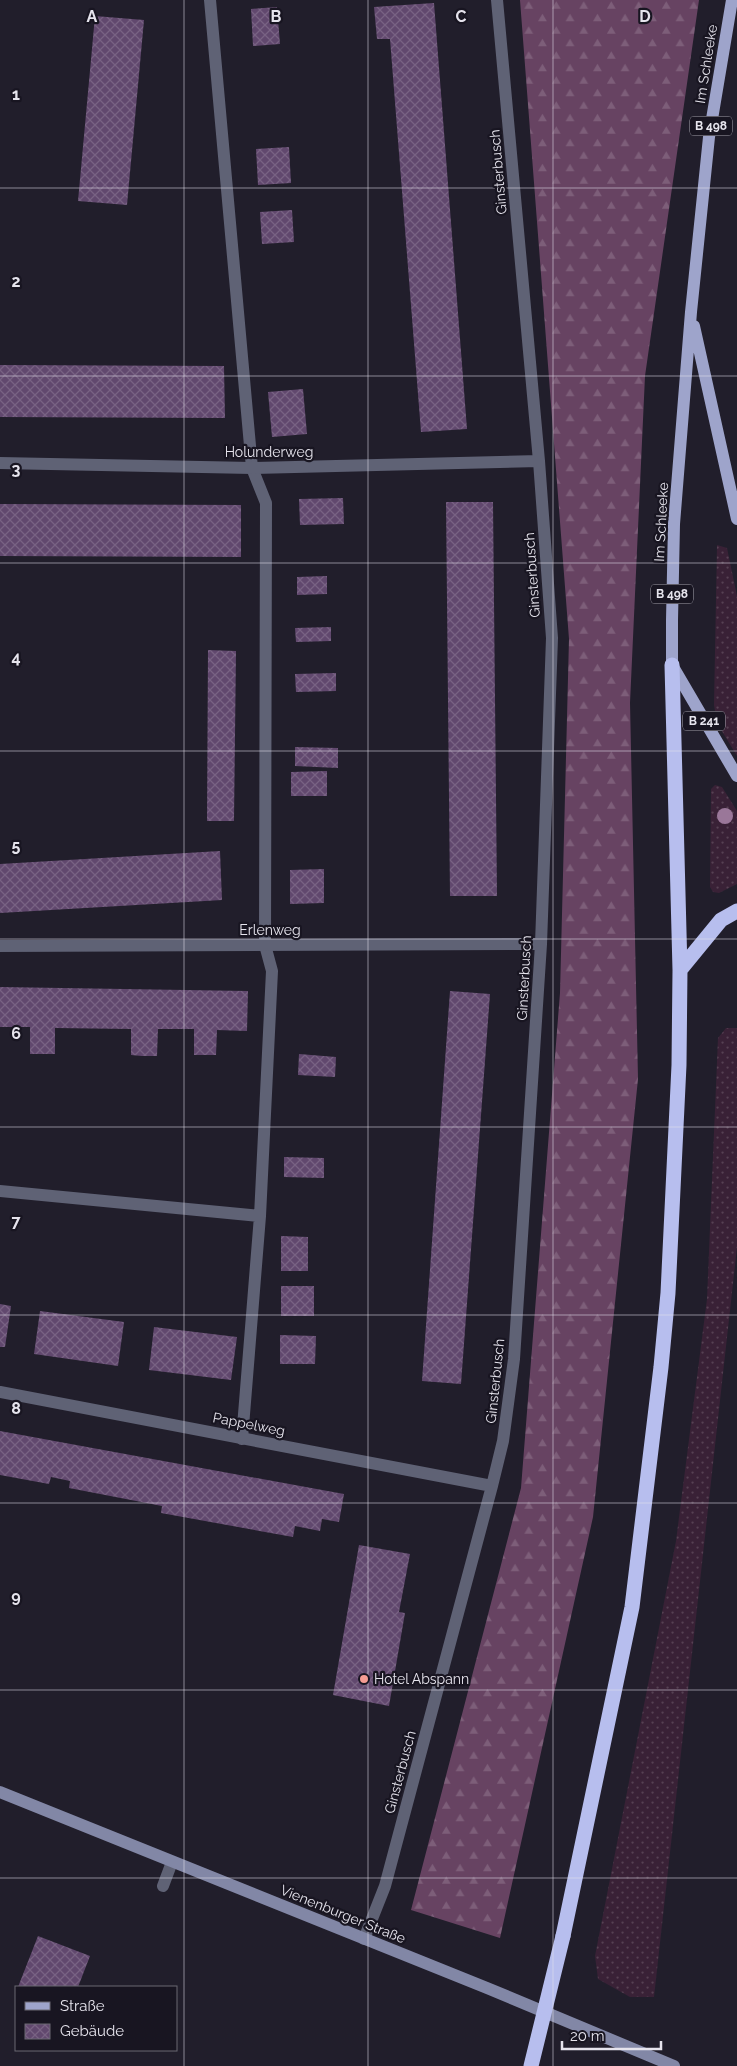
<svg xmlns="http://www.w3.org/2000/svg" width="737" height="2066" font-family="Raleway,sans-serif">
<defs>
<pattern id="grass-dots" width="8" height="8" patternUnits="userSpaceOnUse" patternTransform="scale(1.25)"><rect width="8" height="8" fill="#392136"/><path d="M2 2h.1M6 6h.1" fill="none" stroke="#564153" stroke-width="1.8" stroke-linecap="round"/></pattern>
<pattern id="forest-firs" width="22" height="20" patternUnits="userSpaceOnUse" patternTransform="scale(1.25)"><rect width="22" height="20" fill="#674362"/><path d="M5 1l3.5 6h-7zM16 11l3.5 6h-7z" fill="#7d5e79"/></pattern>
<pattern id="building-cross-hatch" width="8" height="8" patternUnits="userSpaceOnUse" patternTransform="scale(1.25)"><rect width="8" height="8" fill="#61486e"/><path d="M0 0l8 8M0 8l8-8" fill="none" stroke="#786283"/></pattern>
</defs>
<rect width="100%" height="100%" fill="#211e2b"/>
<path fill="url(#grass-dots)" d="M717,545L727,548L737,596V756L717,723L714,705Z
M715,785L722,787L737,811V884L719,893L713,892L710,887L711,789Z
M726,1028H737V1247L654,1997H630L598,1979L595,1956L676,1541L707,1299L718,1038Z"/>
<path fill="url(#forest-firs)" d="M520,0H699L645,376L630,703L638,1079L593,1517L500,1938L411,1910L521,1488L560,993L569,639Z"/>
<path fill="url(#building-cross-hatch)" d="M434,3L467,429L421,432L390,39H377L374,7Z
M277,7L280,44L253,46L251,9Z
M95,16L144,20L127,205L78,201Z
M289,147L291,183L258,185L256,149Z
M292,210L294,242L262,244L260,212Z
M0,365L224,366L225,418L0,417Z
M303,389L307,434L272,437L268,392Z
M343,498L344,524L300,525L299,499Z
M446,502H493L497,896H450Z
M0,504L241,505V557L0,556Z
M327,576V594L297,595V577Z
M331,627V641L296,642L295,628Z
M208,650L236,651L234,821H207Z
M336,673V691L296,692L295,674Z
M295,747L338,748V768L295,766Z
M327,771V796H291V772Z
M220,851L222,900L0,913V864Z
M324,869V903L290,904V870Z
M0,987L248,991L247,1031L217,1030L216,1055H194V1029H158L157,1056H142L131,1055V1029L55,1028V1054H30V1027H0Z
M450,991L490,994L461,1384L422,1381Z
M299,1054L336,1057L335,1077L298,1075Z
M284,1157L324,1158V1178L284,1177Z
M281,1236L308,1237V1271H281Z
M281,1286H314V1316H281Z
M0,1304L11,1306L5,1347H0Z
M40,1311L124,1322L118,1366L34,1354Z
M154,1327L237,1337L231,1380L149,1370Z
M280,1335L316,1336L315,1364H280Z
M0,1431L344,1494L339,1522L322,1519L320,1531L295,1526L293,1537L161,1513L162,1506L69,1488L70,1481L51,1477L49,1484L0,1475Z
M359,1545L410,1554L399,1612L405,1613L389,1706L333,1695Z
M38,1936L90,1956L78,1987H18Z"/>
<g fill="none" stroke-linecap="round" stroke-linejoin="round">
<path stroke="#5f6275" stroke-width="12" d="M210,0L252,468L266,503L265,945L272,971L260,1216L242,1439
M0,1191L260,1216
M163,1886L172,1862"/>
<path stroke="#5f6275" stroke-width="12" d="M0,463L252,468L539,461
M0,946L541,944
M0,1392L492,1486
M364,1939L385,1886L492,1486L503,1441L514,1359L541,944L552,638L539,461L497,0"/>
<path stroke="#8287a6" stroke-width="12" d="M0,1792L487,1988L674,2066"/>
<path stroke="#9ea4cb" stroke-width="12" d="M732,0L709,137L691,312L674,524L672,620V665L737,776
M694,326L737,519"/>
<path stroke="#b7beee" stroke-width="15" d="M680,970L721,920L737,911
M563,1936L632,1607L661,1367L668,1293L679,1065L680,970L672,665"/>
<path stroke="#b7beee" stroke-width="15" d="M531,2066L563,1936"/>
</g>
<circle fill="#9a7799" cx="725" cy="816" r="8"/>
<path fill="none" stroke="#e6e4ed" stroke-width="1" stroke-opacity="0.55" d="M184,0V2066M368,0V2066M553,0V2066M0,188H737M0,376H737M0,563H737M0,751H737M0,939H737M0,1127H737M0,1315H737M0,1503H737M0,1690H737M0,1878H737"/>
<circle fill="#f59c93" stroke="#181521" stroke-width="2" cx="364" cy="1679" r="5"/>
<g text-anchor="middle" dominant-baseline="central" stroke-width="4.5" stroke-linejoin="round" paint-order="stroke">
<g fill="#181521" stroke="#a8a6b0" stroke-width="1">
<rect x="690" y="116.5" width="42" height="19" rx="4"/>
<rect x="651" y="584.5" width="42" height="19" rx="4"/>
<rect x="683" y="711.5" width="42" height="19" rx="4"/>
</g>
<g font-size="12" font-weight="bold" fill="#e6e4ed">
<text x="711" y="126">B 498</text>
<text x="672" y="594">B 498</text>
<text x="704" y="721">B 241</text>
</g>
<g font-size="14" fill="#e6e4ed" stroke="#181521">
<text transform="translate(706 64) rotate(-81)">Im Schleeke</text>
<text transform="translate(498 172) rotate(-95)">Ginsterbusch</text>
<text x="269" y="452">Holunderweg</text>
<text transform="translate(661 522) rotate(-87)">Im Schleeke</text>
<text transform="translate(532 575) rotate(-94)">Ginsterbusch</text>
<text x="270" y="930">Erlenweg</text>
<text transform="translate(524 978) rotate(-87)">Ginsterbusch</text>
<text transform="translate(495 1381) rotate(-84)">Ginsterbusch</text>
<text transform="translate(249 1424) rotate(11)">Pappelweg</text>
<text transform="translate(400 1772) rotate(-75)">Ginsterbusch</text>
<text transform="translate(343 1914) rotate(22)">Vienenburger Straße</text>
</g>
<g font-size="14" fill="#e6e4ed" stroke="#181521" text-anchor="start">
<text x="374" y="1679">Hotel Abspann</text>
</g>
</g>
<g font-size="16" text-anchor="middle" font-weight="bold" fill="#e6e4ed" stroke="#181521" stroke-width="4.5" stroke-linejoin="round" paint-order="stroke">
<text x="92" y="22">A</text>
<text x="276" y="22">B</text>
<text x="461" y="22">C</text>
<text x="645" y="22">D</text>
<text x="16" y="100">1</text>
<text x="16" y="287">2</text>
<text x="16" y="475">3</text>
<text x="16" y="663">4</text>
<text x="16" y="851">5</text>
<text x="16" y="1039">6</text>
<text x="16" y="1227">7</text>
<text x="16" y="1414">8</text>
<text x="16" y="1602">9</text>
</g>
<rect x="15" y="1986" width="162" height="65" fill="#181521" stroke="#6a6873"/>
<rect x="25" y="2002" width="25" height="8" fill="#9ea4cb" stroke="#6a6873"/>
<text x="60" y="2011" font-size="15" fill="#e6e4ed">Straße</text>
<rect x="25" y="2024" width="25" height="15" fill="url(#building-cross-hatch)" stroke="#6a6873"/>
<text x="60" y="2036" font-size="15" fill="#e6e4ed">Gebäude</text>
<path d="M562 2041v8h99v-8" fill="none" stroke="#e6e4ed" stroke-width="2.5"/>
<text x="570" y="2041" font-size="15" fill="#e6e4ed" stroke="#181521" stroke-width="4" paint-order="stroke">20 m</text>
</svg>
